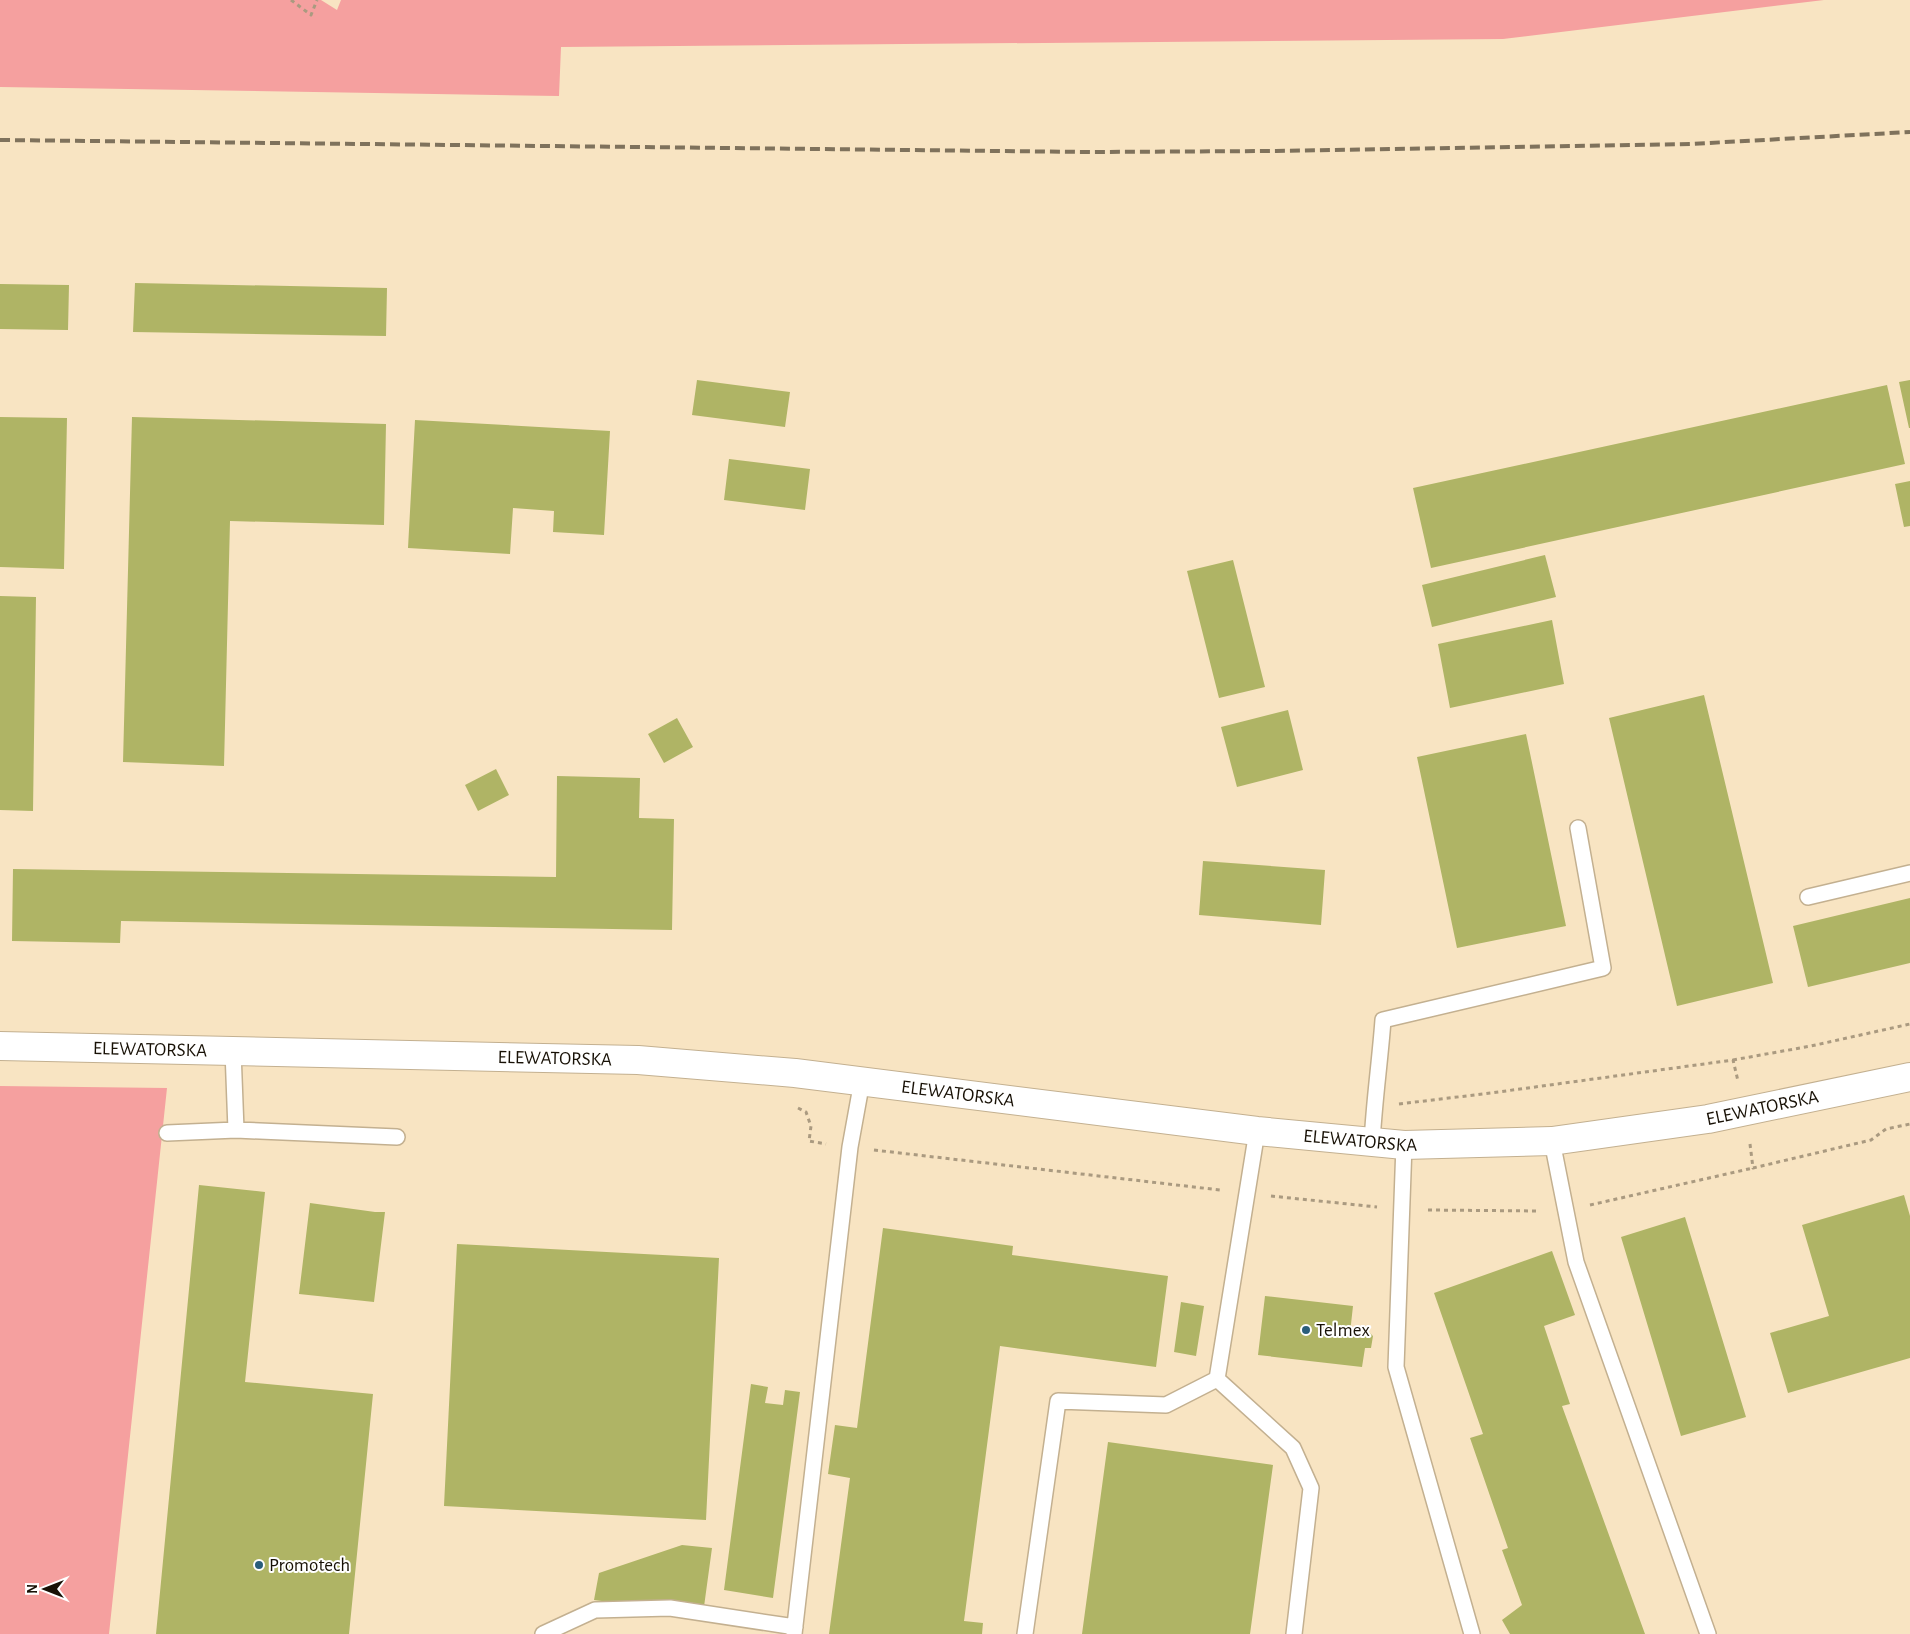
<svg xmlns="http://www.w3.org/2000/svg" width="1910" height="1634" font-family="'Alegreya Sans',sans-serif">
<rect width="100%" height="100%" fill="#f8e4c2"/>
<path fill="#f5a09f" d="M0,0H321L337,10L341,0H1824L1503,39L561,47L559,96L0,87Z
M0,1086L167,1088L109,1634H0Z"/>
<path fill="#afb465" d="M135,283L387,288L386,336L133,332Z
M0,284L69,285L68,330L0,329Z
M697,380L790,392L785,427L692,415Z
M1910,380V428H1909L1899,382Z
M1887,385L1905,464L1431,568L1413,488Z
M0,417L67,418L64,569L0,567Z
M132,417L386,424L384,525L230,521L224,766L123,762Z
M415,420L610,431L604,535L553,532L554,511L513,508L510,554L408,548Z
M729,459L810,469L805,510L724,500Z
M1910,481V526L1904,527L1895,484Z
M1545,555L1556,597L1432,627L1422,585Z
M1233,560L1265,687L1219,698L1187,571Z
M0,596L36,597L33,811L0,810Z
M1552,620L1564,684L1450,708L1438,644Z
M1704,695L1773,983L1677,1006L1609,718Z
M1288,710L1303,770L1237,787L1221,727Z
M677,718L693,747L664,763L648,734Z
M1526,734L1566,926L1457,948L1417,757Z
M496,769L509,795L478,811L465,785Z
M557,776L640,778L639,818L674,819L672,930L121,921L120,943L12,941L13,869L556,877Z
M1203,861L1325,870L1321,925L1199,915Z
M1910,898V963L1808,987L1793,926Z
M199,1185L265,1192L245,1382L373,1394L349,1634H156Z
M1904,1195L1910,1216V1358L1788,1393L1770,1333L1829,1316L1802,1225Z
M310,1203L375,1212H385L374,1302L299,1294Z
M1685,1217L1746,1417L1681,1436L1621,1237Z
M883,1228L1013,1246L1012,1255L1168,1276L1156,1367L1000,1346L964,1621L983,1623L982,1634H829L850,1478L828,1474L835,1425L857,1428Z
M457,1244L719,1258L706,1520L444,1506Z
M1552,1251L1575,1315L1544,1326L1570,1404L1562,1406L1645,1634H1510L1502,1620L1522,1605L1502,1550L1508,1548L1470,1438L1483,1434L1434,1293Z
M1265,1296L1353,1306L1350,1333L1355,1334L1363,1326L1373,1336L1371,1348H1365L1362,1367L1258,1355Z
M1181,1302L1204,1306L1196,1356L1174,1352Z
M751,1384L768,1387L765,1403L783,1405L785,1390L800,1392L773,1598L724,1590Z
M1108,1442L1273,1465L1250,1634H1082Z
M682,1545L712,1548L703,1614L594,1600L599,1573Z"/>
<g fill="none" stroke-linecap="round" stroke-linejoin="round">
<g stroke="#c3b090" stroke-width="18">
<path id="lane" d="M1808,897L1910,873
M233,1051L236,1130L397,1137
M167,1133L236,1130
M1552,1141L1576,1262L1708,1634
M1372,1143C1374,1102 1380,1061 1383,1020L1603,968L1578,828
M1404,1145L1396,1367L1472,1634
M1217,1379L1293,1448L1311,1488L1294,1634
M543,1634L595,1610L670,1608L795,1627
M794,1634L850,1147L862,1081
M1025,1634L1058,1401L1166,1405L1217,1379L1257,1131"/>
</g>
<g stroke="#c3b090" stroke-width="30">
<g id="secondary">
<path id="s1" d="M0,1046L638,1060L795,1073L1257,1131L1404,1145L1552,1141L1708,1119L1910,1077"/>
</g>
</g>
<path stroke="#aa9a80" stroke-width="3" stroke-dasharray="4 4" stroke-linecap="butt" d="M291,0L311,15L317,0
M1733,1060L1811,1046L1910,1024
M1399,1104L1491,1093L1733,1060L1738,1081
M798,1108L806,1112L811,1126L809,1141L826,1144
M1750,1144L1753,1168L1871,1140L1886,1129L1910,1124
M874,1150L1220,1190
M1271,1196L1377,1207
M1590,1205L1753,1168
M1428,1210L1539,1211"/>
<use href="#lane" stroke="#fff" stroke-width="15"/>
<use href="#secondary" stroke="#fff" stroke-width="28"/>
<path stroke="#7f725c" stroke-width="4" stroke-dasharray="10 5" stroke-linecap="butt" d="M0,140L1091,152L1276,151L1690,144L1910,132"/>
</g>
<g fill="#2a5e7b" stroke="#fff" stroke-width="2">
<circle cx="1306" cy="1330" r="5"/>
<circle cx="259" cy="1565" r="5"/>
</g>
<g text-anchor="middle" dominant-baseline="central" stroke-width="4" stroke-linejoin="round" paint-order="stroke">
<g font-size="19" fill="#181106" stroke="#fff">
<text stroke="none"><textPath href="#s1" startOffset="150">ELEWATORSKA</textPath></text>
<text stroke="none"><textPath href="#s1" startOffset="555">ELEWATORSKA</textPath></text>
<text stroke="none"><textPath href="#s1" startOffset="960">ELEWATORSKA</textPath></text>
<text stroke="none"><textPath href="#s1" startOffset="1770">ELEWATORSKA</textPath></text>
<text stroke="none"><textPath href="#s1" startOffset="1365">ELEWATORSKA</textPath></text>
</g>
<g font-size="19" fill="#181106" stroke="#fff" text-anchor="start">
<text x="1316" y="1330">Telmex</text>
<text x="269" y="1565">Promotech</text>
</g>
</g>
<g transform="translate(45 1589) rotate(270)" stroke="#ffffff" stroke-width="4" paint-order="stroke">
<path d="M0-4L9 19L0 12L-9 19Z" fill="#181106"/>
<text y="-8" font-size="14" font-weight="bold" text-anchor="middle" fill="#181106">N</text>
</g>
</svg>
